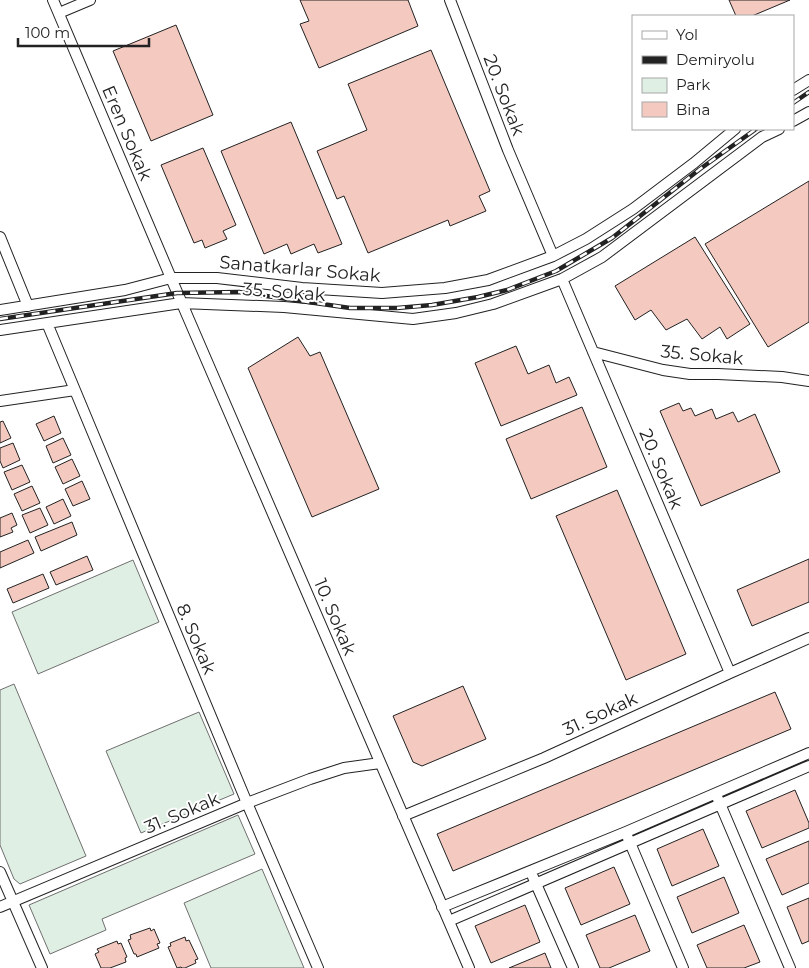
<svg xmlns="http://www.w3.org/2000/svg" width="809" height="968" font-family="Montserrat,sans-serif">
<rect width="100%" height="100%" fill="#fff"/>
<path fill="#e0efe3" stroke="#6f6f6f" d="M133,560L159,622L38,674L12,612Z
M14,684L86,856L20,884L14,879L0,845V690Z
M199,712L234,794L141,833L106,751Z
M238,815L255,854L102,919L106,930L50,954L29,905Z
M262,869L304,968H211L184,903Z"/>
<path fill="#f3c9c0" stroke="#222" d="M300,0H408L418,26L319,68L300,24L309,21Z
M729,0H790L752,16H736Z
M176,25L213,115L151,141L113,51Z
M431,50L490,191L479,196L486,211L450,226L448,220L368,253L344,196L337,199L317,151L367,130L348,84Z
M291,122L342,244L318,253L314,244L291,254L287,244L264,254L221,151Z
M203,148L236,225L223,231L227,239L205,248L202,240L194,243L161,165Z
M809,181V322L768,347L705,244Z
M695,237L750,324L727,339L720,327L702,339L687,319L666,330L651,310L635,320L615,286Z
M298,337L310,356L320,352L379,489L312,517L248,368Z
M516,346L528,374L549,365L556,383L569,377L577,395L501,426L475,363Z
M679,403L683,411L691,408L695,416L712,409L716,419L733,412L738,422L755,414L780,472L701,506L660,411Z
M582,407L607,467L531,499L506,439Z
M54,416L61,433L44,441L36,424Z
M3,421L11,438L0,443V422Z
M63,438L71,455L53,463L46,446Z
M13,443L20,460L3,468L0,461V448Z
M72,459L80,476L63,484L55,467Z
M22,465L30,482L12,490L4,472Z
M82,481L90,499L73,506L65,489Z
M32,486L40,503L22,511L14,494Z
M617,490L686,654L626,680L556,516Z
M63,499L71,516L54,524L46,507Z
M40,508L48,525L30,533L22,515Z
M12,513L17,525L11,528L13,532L0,537V518Z
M72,522L77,535L41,551L35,537Z
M28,540L34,553L0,568V552Z
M87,556L93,570L56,585L50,572Z
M809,559V602L752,626L737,590Z
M43,574L49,588L13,603L7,589Z
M463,686L486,739L422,766L413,762L393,716Z
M775,692L791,729L453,871L437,834Z
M795,790L809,823V828L762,848L746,811Z
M703,829L719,866L672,886L657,849Z
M809,841V883L782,895L766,859Z
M614,867L630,904L581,925L565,888Z
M724,877L739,913L692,933L677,897Z
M809,898V941L802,944L787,907Z
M525,905L540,942L491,963L475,926Z
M635,915L650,951L609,968H600L586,935Z
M744,925L760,962L744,968H707L697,945Z
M150,928L151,931L154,929L160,943L157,944L159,948L137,957L136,954H134L128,940L131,939L130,935Z
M185,937L186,941L189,940L198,959L195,960L196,963L185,968H182L181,967L177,968L168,947L171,946L170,943Z
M117,941L118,944L121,943L127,957L125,958L126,962L110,968H101L95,954L99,952L97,949Z
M545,953L551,968H509Z"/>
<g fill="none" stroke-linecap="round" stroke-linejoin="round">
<g stroke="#222" stroke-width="12">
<path id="minor" d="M53,0L171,278L469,968
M450,0L508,150L553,256
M59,13L90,0
M793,90L809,80
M793,121L809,112
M0,237L28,306
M562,279L730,673
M0,310L125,290L171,278H217L302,288L382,293L445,288L488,280L553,256L586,239L633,209L694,163L735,129
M47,323L247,803L318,968
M0,330L181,303L284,307L413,319L456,313L493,304L562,279L602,257L762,137L779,129
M593,352L663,370L690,374H718L782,377L809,381
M0,401L75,390
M718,799L790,968
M403,816L544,758L730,673L809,638
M628,838L683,968
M0,872L42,968
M533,877L573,968
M0,907L247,803L310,779L344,768L380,763
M442,907L626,832L809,753
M449,921L809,766"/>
</g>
<use href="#minor" stroke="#fff" stroke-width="10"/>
<g stroke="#222" stroke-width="4.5">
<path id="rail" d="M793,103L809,92
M0,319L177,293L239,292L350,308H397L432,305L478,297L507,290L556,271L612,238L700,169L756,129"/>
</g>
<use href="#rail" stroke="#fff" stroke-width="2.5" stroke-dasharray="8" stroke-linecap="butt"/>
</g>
<g text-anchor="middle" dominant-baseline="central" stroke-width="4" stroke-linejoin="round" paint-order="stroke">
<g font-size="18" fill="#222" stroke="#fff">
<text transform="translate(504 95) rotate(69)">20. Sokak</text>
<text transform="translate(127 133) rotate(67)">Eren Sokak</text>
<text transform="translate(300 269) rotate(5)">Sanatkarlar Sokak</text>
<text transform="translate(284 292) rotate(4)">35. Sokak</text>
<text transform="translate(702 355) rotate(5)">35. Sokak</text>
<text transform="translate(661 469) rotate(67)">20. Sokak</text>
<text transform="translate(335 617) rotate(67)">10. Sokak</text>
<text transform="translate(196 639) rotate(67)">8. Sokak</text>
<text transform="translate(600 714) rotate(-25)">31. Sokak</text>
<text transform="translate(182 813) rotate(-23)">31. Sokak</text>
</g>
</g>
<rect x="632" y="15" width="162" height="115" fill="#ffffff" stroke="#a7a7a7"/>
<rect x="642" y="31" width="25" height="8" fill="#ffffff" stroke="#a7a7a7"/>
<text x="676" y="40" font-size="15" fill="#222222">Yol</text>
<rect x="642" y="56" width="25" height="8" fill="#222222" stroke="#a7a7a7"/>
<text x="676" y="65" font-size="15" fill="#222222">Demiryolu</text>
<rect x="642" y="78" width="25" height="15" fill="#e0efe3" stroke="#a7a7a7"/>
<text x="676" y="90" font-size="15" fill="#222222">Park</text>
<rect x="642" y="102" width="25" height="15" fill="#f3c9c0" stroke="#a7a7a7"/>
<text x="676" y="115" font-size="15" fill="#222222">Bina</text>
<path d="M18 38v8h131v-8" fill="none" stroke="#222222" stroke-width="2.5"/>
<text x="25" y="38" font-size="15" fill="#222222" stroke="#ffffff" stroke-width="4" paint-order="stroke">100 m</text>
</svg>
